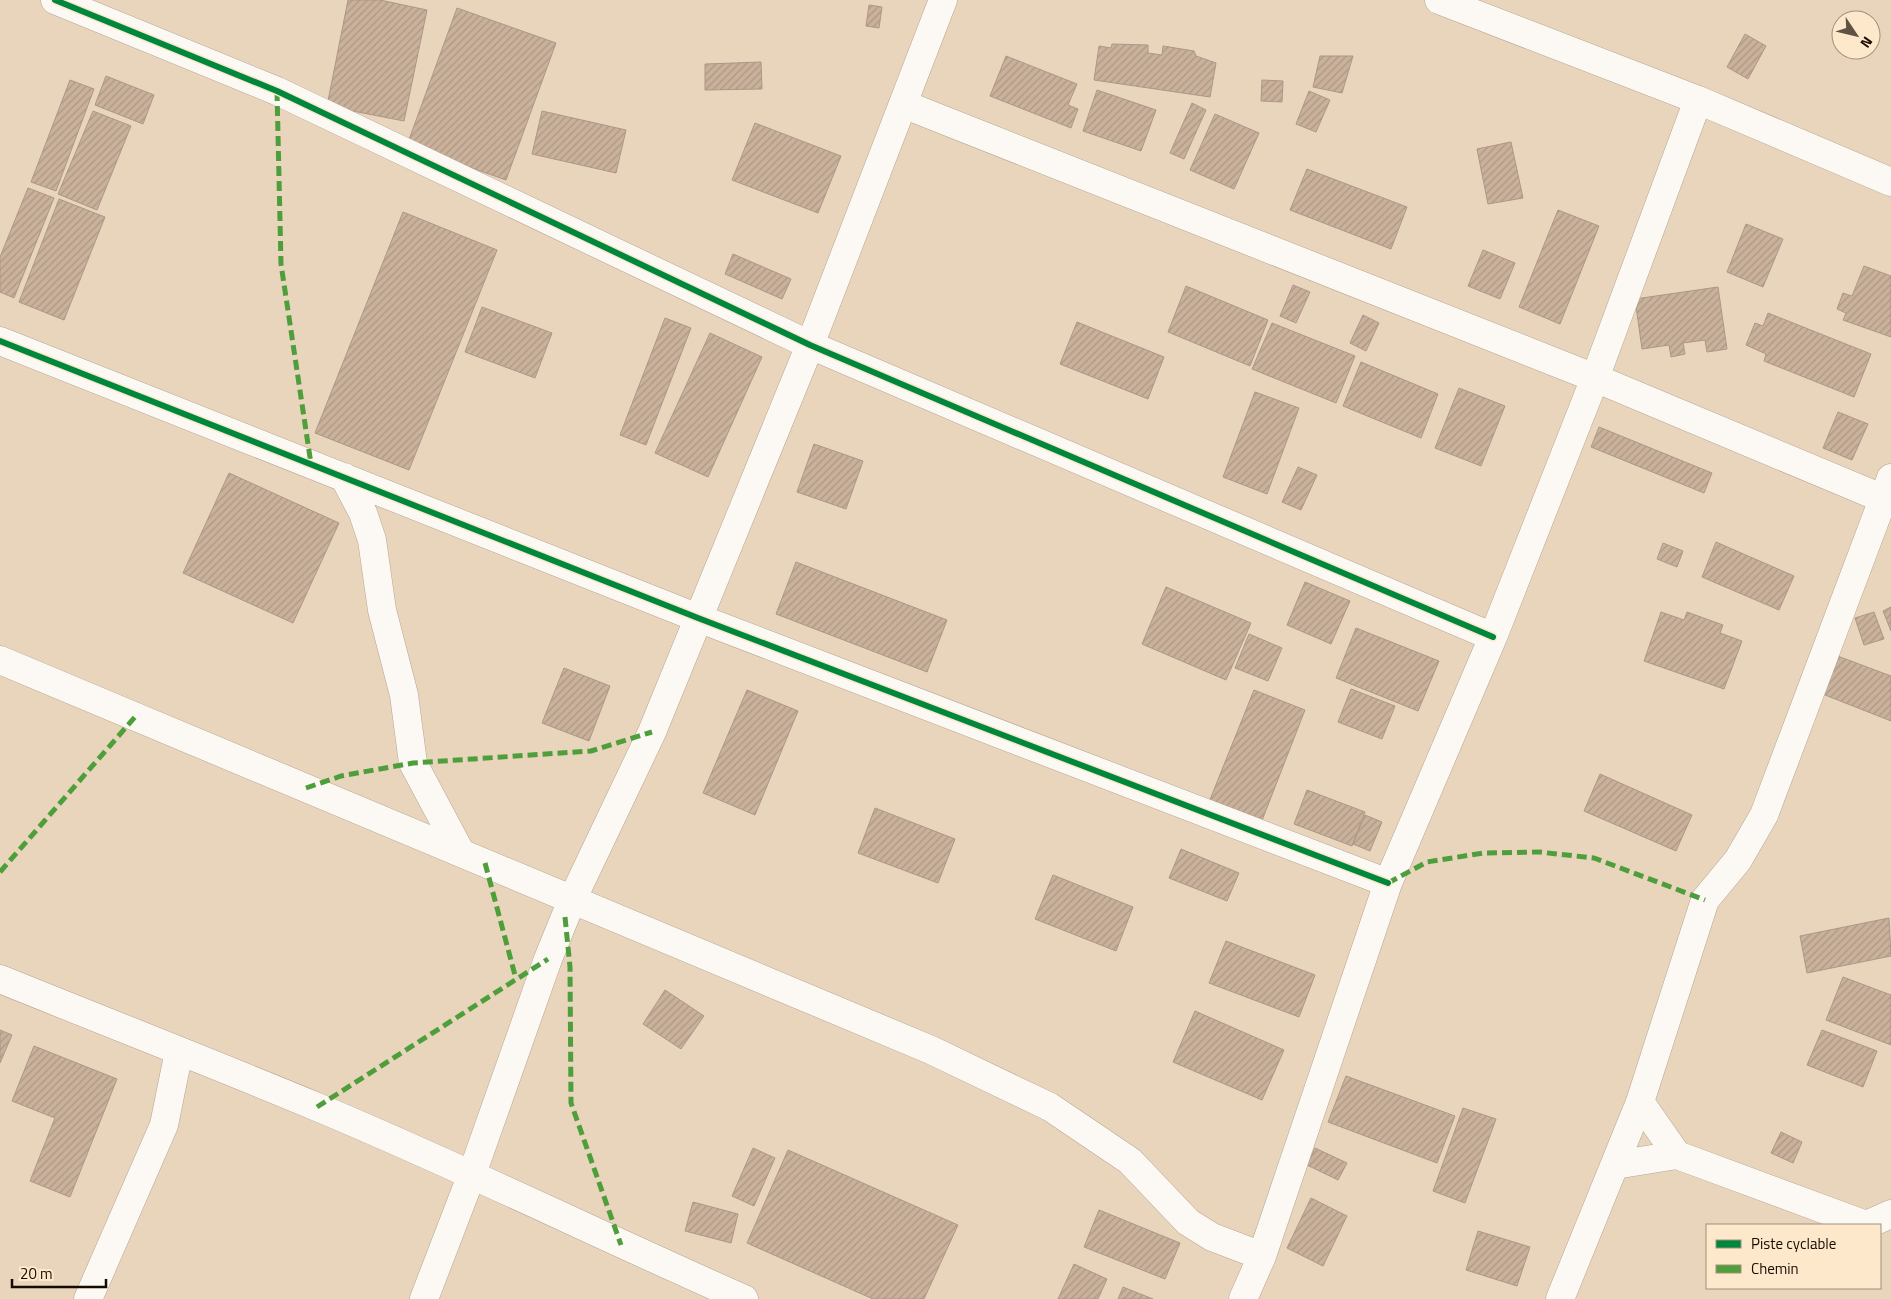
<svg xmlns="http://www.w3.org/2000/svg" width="1891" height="1299" font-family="'Titillium Web',sans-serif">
<defs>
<pattern id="building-hatch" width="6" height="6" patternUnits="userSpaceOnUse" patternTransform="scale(1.25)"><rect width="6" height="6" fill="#cab19b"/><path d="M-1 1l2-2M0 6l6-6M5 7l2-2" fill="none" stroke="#ad9784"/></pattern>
</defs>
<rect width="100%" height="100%" fill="#e9d5bc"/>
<path fill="url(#building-hatch)" stroke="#aa9888" d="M348,0H380L427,10L404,121L327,106Z
M869,5L882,7L879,28L866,26Z
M457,8L556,43L506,180L407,145Z
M1745,34L1766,46L1748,79L1727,67Z
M1112,44L1148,45V53L1162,55L1163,46L1194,51L1196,56L1216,63L1210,97L1094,80L1099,46L1111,48Z
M1006,56L1077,84L1068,105L1078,109L1071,128L990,96Z
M1320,56H1353L1342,93L1313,87Z
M761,62L762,89L705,90V64Z
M106,76L154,95L143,124L95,105Z
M70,80L94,89L56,191L31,182Z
M1262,80L1283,81L1282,102L1261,101Z
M1097,90L1156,110L1141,151L1083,131Z
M1309,91L1330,100L1316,132L1296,124Z
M1192,103L1206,110L1184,159L1170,153Z
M93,111L131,126L97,210L58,194Z
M542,111L626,130L616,173L532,154Z
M1215,114L1259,133L1234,189L1190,170Z
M755,123L841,156L818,213L732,180Z
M1511,142L1523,198L1488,204L1477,149Z
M1307,169L1407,207L1391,249L1290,210Z
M28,188L54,198L14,298L0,292V257Z
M59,199L105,217L64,320L19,302Z
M1558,210L1599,226L1560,324L1519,307Z
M403,212L497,250L409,470L315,433Z
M1746,224L1783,239L1763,287L1727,272Z
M1483,250L1515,263L1500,299L1468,286Z
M733,254L791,279L782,299L725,274Z
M1864,266L1891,276V337L1843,320L1846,313L1837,309L1843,293L1852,296Z
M1293,285L1310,292L1296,323L1280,316Z
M1186,286L1268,320L1250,366L1168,332Z
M1718,287L1727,349L1707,352L1705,340L1683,343L1685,354L1671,357L1669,345L1642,349L1635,299Z
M482,307L552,333L535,378L465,352Z
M1768,313L1871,354L1854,397L1764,361L1766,354L1746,345L1755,323L1763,326Z
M1363,315L1379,323L1366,351L1350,343Z
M665,318L691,328L646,445L620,435Z
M1077,322L1164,357L1148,399L1060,364Z
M1272,323L1355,356L1336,403L1252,369Z
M710,333L762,357L708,477L655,453Z
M1361,362L1438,394L1421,438L1343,406Z
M1459,388L1505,406L1481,466L1435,448Z
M1255,392L1299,408L1267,494L1223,477Z
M1838,412L1868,424L1852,460L1823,448Z
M1599,427L1712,473L1704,493L1591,447Z
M814,444L863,461L846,509L797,492Z
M1298,467L1317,475L1301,510L1282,502Z
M229,473L339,523L293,623L183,573Z
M1716,542L1794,576L1779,610L1702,577Z
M1663,543L1683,551L1677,567L1657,559Z
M796,562L947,620L927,672L776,614Z
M1305,582L1350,601L1331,644L1287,625Z
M1166,587L1251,623L1226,680L1142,644Z
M1891,607V631L1883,611Z
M1661,612L1684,620L1687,612L1723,625L1720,633L1742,641L1724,689L1644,661Z
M1874,612L1884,639L1864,645L1855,618Z
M1356,628L1439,661L1418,711L1336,678Z
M1249,634L1282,648L1268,681L1235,668Z
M1835,655L1891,676V721L1820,693Z
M564,668L610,686L589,741L542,723Z
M1351,689L1395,706L1382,739L1338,722Z
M747,690L798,711L755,815L703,793Z
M1254,690L1305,710L1261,823L1209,802Z
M1600,774L1692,815L1676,851L1584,811Z
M1307,790L1365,812L1352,846L1294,824Z
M875,808L955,839L938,883L858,853Z
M1365,815L1382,822L1370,851L1353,844Z
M1181,849L1239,873L1227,901L1169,878Z
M1053,875L1133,907L1116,951L1035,919Z
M1889,918L1891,956L1807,973L1800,936Z
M1226,941L1315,975L1299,1017L1209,983Z
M1843,977L1891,995V1045L1826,1020Z
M665,990L704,1016L681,1049L643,1024Z
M1195,1011L1284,1050L1262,1100L1173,1062Z
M0,1030L12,1035L0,1063Z
M1822,1030L1877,1051L1863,1087L1807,1065Z
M34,1046L117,1079L70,1197L30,1181L55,1118L12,1101Z
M1346,1076L1455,1116L1437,1163L1328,1122Z
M1463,1108L1496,1119L1465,1203L1433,1191Z
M1781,1132L1802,1142L1793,1163L1771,1153Z
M753,1148L775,1158L754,1206L732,1196Z
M1315,1148L1347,1163L1338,1180L1307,1165Z
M788,1150L958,1225L924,1299H873L747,1243Z
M1311,1198L1347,1216L1323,1266L1287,1248Z
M693,1202L738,1214L731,1243L685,1231Z
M1099,1210L1180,1243L1165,1279L1084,1247Z
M1478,1231L1530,1247L1517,1286L1466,1270Z
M1074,1264L1107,1279L1098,1299H1058Z
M1123,1287L1153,1299H1118Z"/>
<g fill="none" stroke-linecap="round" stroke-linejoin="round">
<g stroke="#b5a692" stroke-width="29">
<path id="minor" d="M55,0L277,91L810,345L1493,637
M1439,0L1698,100L1891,182
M903,104L1595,378L1891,502
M0,341L698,618L1388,883
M344,477L363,513L372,540L382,610L404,695L413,763L461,853
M0,660L931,1050L1050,1107L1130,1161L1188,1222L1212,1237L1262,1256
M0,979C106,1022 212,1063 317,1107C461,1167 601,1236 744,1299
M1640,1102L1677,1155
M1615,1165L1677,1155L1866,1225
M1866,1225L1891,1214
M88,1299L164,1125L179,1051
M424,1299L472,1174L548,959L572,900L652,732L810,345L943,0
M1243,1299L1262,1256L1388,883L1493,637L1595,378L1698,100
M1560,1299L1640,1102L1705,900L1738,860L1764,815L1891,478"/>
</g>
<use href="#minor" stroke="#fcf9f5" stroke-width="28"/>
<path stroke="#4e9f3c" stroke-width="5" stroke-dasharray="10 5" stroke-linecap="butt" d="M277,91L281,264L311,464
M306,788L341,776L413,763L591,751L652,732
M485,863L516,979
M0,872L135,717
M1388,883L1427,862L1483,853L1539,852L1594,858L1705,900
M565,917L570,967L571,1103L621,1245
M317,1107L548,959"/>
<g stroke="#fee8cc" stroke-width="9">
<path id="cycleway" d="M55,0L277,91L810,345L1493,637
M0,341L698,618L1388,883"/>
</g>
<use href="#cycleway" stroke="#00873e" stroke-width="6"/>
</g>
<rect x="1706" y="1224" width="175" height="65" fill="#fee8cc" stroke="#a2907a"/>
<rect x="1716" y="1240" width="25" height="8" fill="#00873e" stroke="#a2907a"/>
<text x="1751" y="1249" font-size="15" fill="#170b00">Piste cyclable</text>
<rect x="1716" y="1265" width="25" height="8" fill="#4e9f3c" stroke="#a2907a"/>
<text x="1751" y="1274" font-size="15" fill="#170b00">Chemin</text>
<g transform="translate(1856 35) rotate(125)"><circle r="24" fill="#fee8cc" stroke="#a2907a"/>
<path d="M0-4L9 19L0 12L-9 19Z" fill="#605242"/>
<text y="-8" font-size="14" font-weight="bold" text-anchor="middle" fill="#170b00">N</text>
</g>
<path d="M12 1279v8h94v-8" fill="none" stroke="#170b00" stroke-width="2.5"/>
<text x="20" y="1279" font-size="15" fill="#170b00" stroke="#fee8cc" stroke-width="4" paint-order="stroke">20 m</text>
</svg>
